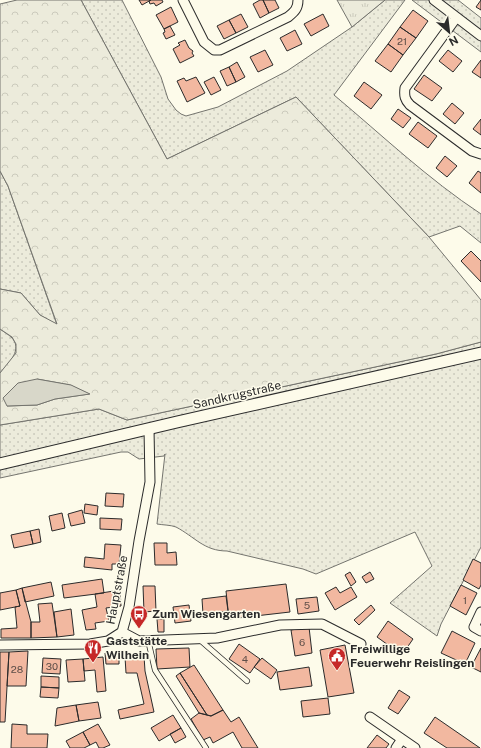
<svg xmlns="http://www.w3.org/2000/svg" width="481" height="748" font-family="'Public Sans',sans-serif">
<defs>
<pattern id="grass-dots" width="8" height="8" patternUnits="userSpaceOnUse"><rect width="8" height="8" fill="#ecebdb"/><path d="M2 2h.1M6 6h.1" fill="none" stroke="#cbcabc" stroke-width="1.8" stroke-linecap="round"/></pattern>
<pattern id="forest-crowns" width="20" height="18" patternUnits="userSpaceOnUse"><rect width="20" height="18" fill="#ecebdb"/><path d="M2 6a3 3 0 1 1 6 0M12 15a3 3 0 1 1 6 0" fill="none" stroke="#cbcabc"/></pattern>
<pattern id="park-tufts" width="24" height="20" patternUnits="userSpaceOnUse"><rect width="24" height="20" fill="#ecebdb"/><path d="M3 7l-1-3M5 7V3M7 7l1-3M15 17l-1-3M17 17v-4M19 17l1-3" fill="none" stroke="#cbcabc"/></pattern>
</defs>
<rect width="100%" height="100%" fill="#fdfbea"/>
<path fill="url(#grass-dots)" stroke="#74746e" d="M81,0H122L161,77L168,99L176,110L181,114L186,116L218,107L287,71L352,27L385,0H405L334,95C383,136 428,179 481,214V243L460,226L429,237L296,97L167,159Z
M412,0H458L481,18V52Z
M0,171L8,186L57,325L40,315L21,293L0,289Z
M0,329C4,332 8,334 11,337C24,349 8,364 0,373Z
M481,342V547L441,624L437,636L390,603L432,566L415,532L316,574L303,569L227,551C204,551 195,537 176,527C171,525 163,525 157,524L165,454L164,456L139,459L128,452H121L0,478V425L99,409L127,420L436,354Z"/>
<path fill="url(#forest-crowns)" stroke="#74746e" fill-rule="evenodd" d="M17,0H81L167,159L296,97L429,237L481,300V342L436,354L127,420L99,409L0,425V373L16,353V344L12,337L0,329V289L21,293L40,315L57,324L8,186L0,171V4ZM37,379L70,385L89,394L55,399L37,405L7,406Z"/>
<path fill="url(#park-tufts)" stroke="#74746e" d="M337,0H385L352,27Z"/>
<path fill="#d8d7c9" stroke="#74746e" d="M37,379L71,385L90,394L55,399L37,405L7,406L3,398L18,383Z"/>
<path fill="#f2b8a0" stroke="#2b2b2b" d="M139,0H151L142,5Z
M151,0H162L163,2L156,6L154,3L150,4L149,1Z
M260,0H263L269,13L260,18L253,4Z
M263,0H275L279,8L269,13Z
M481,0V10L476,7Z
M171,7L178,22L164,29L156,15Z
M413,10L428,21L416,38L400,27Z
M241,14L248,27L236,33L229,20Z
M323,14L329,26L311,36L304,24Z
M229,20L236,33L224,39L217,26Z
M170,26L175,35L166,39L163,33L165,32L164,29Z
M400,27L416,38L403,55L388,44Z
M295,30L302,44L287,51L280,38Z
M185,40L189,48L193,51L192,53L194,56L180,63L173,49L180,45L178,43Z
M388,44L403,55L391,72L375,61Z
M265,50L273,65L258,72L250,57Z
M448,50L462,61L453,72L439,61Z
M481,60V78L472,72Z
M237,62L245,77L236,82L229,67Z
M229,67L236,82L227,86L220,71Z
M424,75L442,88L432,101L414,89Z
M196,77L205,93L187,102L177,81L184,78L186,81Z
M214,77L221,90L211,95L204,82Z
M364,82L382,95L371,109L354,96Z
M452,103L464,113L455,124L443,114Z
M398,109L411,118L403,128L391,119Z
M481,119V135L473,129Z
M418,122L437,136L428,148L409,134Z
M445,156L457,166L447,177L436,168Z
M478,171L481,173V193L469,183Z
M471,251L481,261V282L461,261Z
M106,493L124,494L123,507L105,506Z
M85,504L98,506L97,515L84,513Z
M82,510L85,523L71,526L68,514Z
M62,513L65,528L52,531L49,516Z
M100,518L122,519L121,530L100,529Z
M39,529L41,542L33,544L30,531Z
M30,531L33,544L14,548L11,535Z
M154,543H167V553L176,552L177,565H155Z
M105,544L121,545L119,564H112V570L84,567L85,557L104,559Z
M473,559L481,563V585L479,589L463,580Z
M350,572L356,582L351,586L345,575Z
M370,572L374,579L366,583L362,577Z
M102,579L104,593L64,598L62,585Z
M51,582L54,596L25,602L22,588Z
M286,584L290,612L229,619L226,591Z
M461,585L477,593L466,615L450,606Z
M143,586H155L156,611L144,612Z
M336,587L340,593L351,587L357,597L335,610L325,593Z
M22,588L31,622V638H1V629L17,628L15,607L20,606L16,590Z
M16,590L20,606L0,610V593Z
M120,590L121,606L106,608L109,621L95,623L96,629L86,630L82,610L97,607L95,594Z
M226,596L228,611L203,614L202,599Z
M317,597L319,611L298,614L296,599Z
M52,603L57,637L31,638V622H40L38,604Z
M189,605L191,621L175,623L173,607Z
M371,605L375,610L359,625L354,620Z
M71,609L74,635L57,637L54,612Z
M157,619H164V632H158Z
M388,621L413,639L402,655L377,637Z
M309,627L312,653L295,656L291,630Z
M452,631L475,643L465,664L441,653Z
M239,644L260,659L250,673L229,659Z
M345,645L354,693L328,697L320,650Z
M189,648L190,667L157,669L156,649Z
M481,648V672L471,667Z
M28,651L26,686H7L9,652Z
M0,652H9L5,722H0Z
M119,652V664H106L105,653Z
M144,656L145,671L154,712L120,719L118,710L144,704L137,673H126L125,657Z
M103,657L106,691L97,692L95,670L84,671L83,659Z
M43,658L61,659L60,674L42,673Z
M262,658L277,670L271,679L254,667Z
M83,659L85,681L68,682L66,660Z
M194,665L223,710L211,716L207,715L180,673Z
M309,667L312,686L280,690L277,672Z
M180,673L207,715L199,713L176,676Z
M41,676L59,677V688L41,687Z
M41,687L59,688L58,698L40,697Z
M399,690L410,697L398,714L388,708Z
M328,698L330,714L303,717L301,701Z
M98,702L101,718L79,721L76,705Z
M76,705L79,721L55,726L57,708Z
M223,710L231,722L239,717L258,748H242L233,732L213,743L210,737L203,740L191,719L199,713L211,716Z
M173,715L181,728L159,741L151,728Z
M435,717L480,748H447L424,733Z
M12,724L27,725V734H48L47,748H11Z
M98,724L110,745L103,748H99L96,742L90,745L83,732Z
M181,728L186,737L175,743L170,734Z
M83,732L90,745L84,748H70L66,741Z
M377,735L389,744L386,748H367Z"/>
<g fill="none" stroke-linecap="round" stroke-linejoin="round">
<g stroke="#2b2b2b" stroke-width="6">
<path id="service" d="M148,640L155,670L206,748
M200,640L247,681"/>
</g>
<g stroke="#2b2b2b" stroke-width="11">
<path id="minor" d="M183,0L204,42L214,50H220L288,17C294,12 298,9 298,0
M434,0L481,36
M456,18L405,88C404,96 405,100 410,105L472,151L481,154
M481,612L474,627L481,631
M122,632L139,641L217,638L280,625L322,624L361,644
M0,645L90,644L108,641L122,632L129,607L139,541L150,482L149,429
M370,717L415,748
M396,748L402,739"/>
</g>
<g stroke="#2b2b2b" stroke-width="13">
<path id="tertiary" d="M0,464L177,422L481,353"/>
</g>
<use href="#service" stroke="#fdfbea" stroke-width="4.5"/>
<use href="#minor" stroke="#fdfbea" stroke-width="9"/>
<use href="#tertiary" stroke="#fdfbea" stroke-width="11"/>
</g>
<defs>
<g id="bus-pin" transform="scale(0.9)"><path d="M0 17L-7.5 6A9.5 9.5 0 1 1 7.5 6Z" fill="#c62828" stroke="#fdfbea"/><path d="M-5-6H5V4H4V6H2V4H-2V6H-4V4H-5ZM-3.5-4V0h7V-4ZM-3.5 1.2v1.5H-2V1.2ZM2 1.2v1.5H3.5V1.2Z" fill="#fff"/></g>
<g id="restaurant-pin" transform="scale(0.9)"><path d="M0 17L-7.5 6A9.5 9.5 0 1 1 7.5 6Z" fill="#c62828" stroke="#fdfbea"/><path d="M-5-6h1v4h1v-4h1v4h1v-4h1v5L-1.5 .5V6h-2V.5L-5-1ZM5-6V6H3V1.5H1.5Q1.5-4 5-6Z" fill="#fff"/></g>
<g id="civic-pin" transform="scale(0.9)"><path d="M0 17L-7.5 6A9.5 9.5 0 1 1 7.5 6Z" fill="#c62828" stroke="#fdfbea"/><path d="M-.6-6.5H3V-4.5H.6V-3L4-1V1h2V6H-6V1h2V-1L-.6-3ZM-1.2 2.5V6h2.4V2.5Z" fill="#fff"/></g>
</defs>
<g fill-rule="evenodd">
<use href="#bus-pin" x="139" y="614"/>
<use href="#restaurant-pin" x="93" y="648"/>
<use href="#civic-pin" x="337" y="656"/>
</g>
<g text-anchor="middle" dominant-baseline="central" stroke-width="3" stroke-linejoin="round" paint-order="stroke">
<g font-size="10" fill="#5d4e48">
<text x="402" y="41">21</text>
<text x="465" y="600">1</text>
<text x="307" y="605">5</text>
<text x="302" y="642">6</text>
<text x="245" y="659">4</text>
<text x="52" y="666">30</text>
<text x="17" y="669">28</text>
</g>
<g font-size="12" fill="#2b2b2b" stroke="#fdfbea">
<text transform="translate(237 395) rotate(-13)">Sandkrugstraße</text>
<text transform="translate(117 590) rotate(-79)">Hauptstraße</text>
</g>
<g font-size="12" font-weight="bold" fill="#2b2b2b" stroke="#fdfbea" text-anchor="start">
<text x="152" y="614">Zum Wiesengarten</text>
<text x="106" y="641">Gaststätte<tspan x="106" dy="14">Wilhein</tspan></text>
<text x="350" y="649">Freiwillige<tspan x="350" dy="14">Feuerwehr Reislingen</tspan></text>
</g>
</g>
<g transform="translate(449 32) rotate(152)" stroke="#fdfbea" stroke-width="3" paint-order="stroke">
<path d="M0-3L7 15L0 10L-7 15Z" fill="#2b2b2b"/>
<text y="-6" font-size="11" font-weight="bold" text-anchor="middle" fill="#2b2b2b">N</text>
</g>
</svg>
